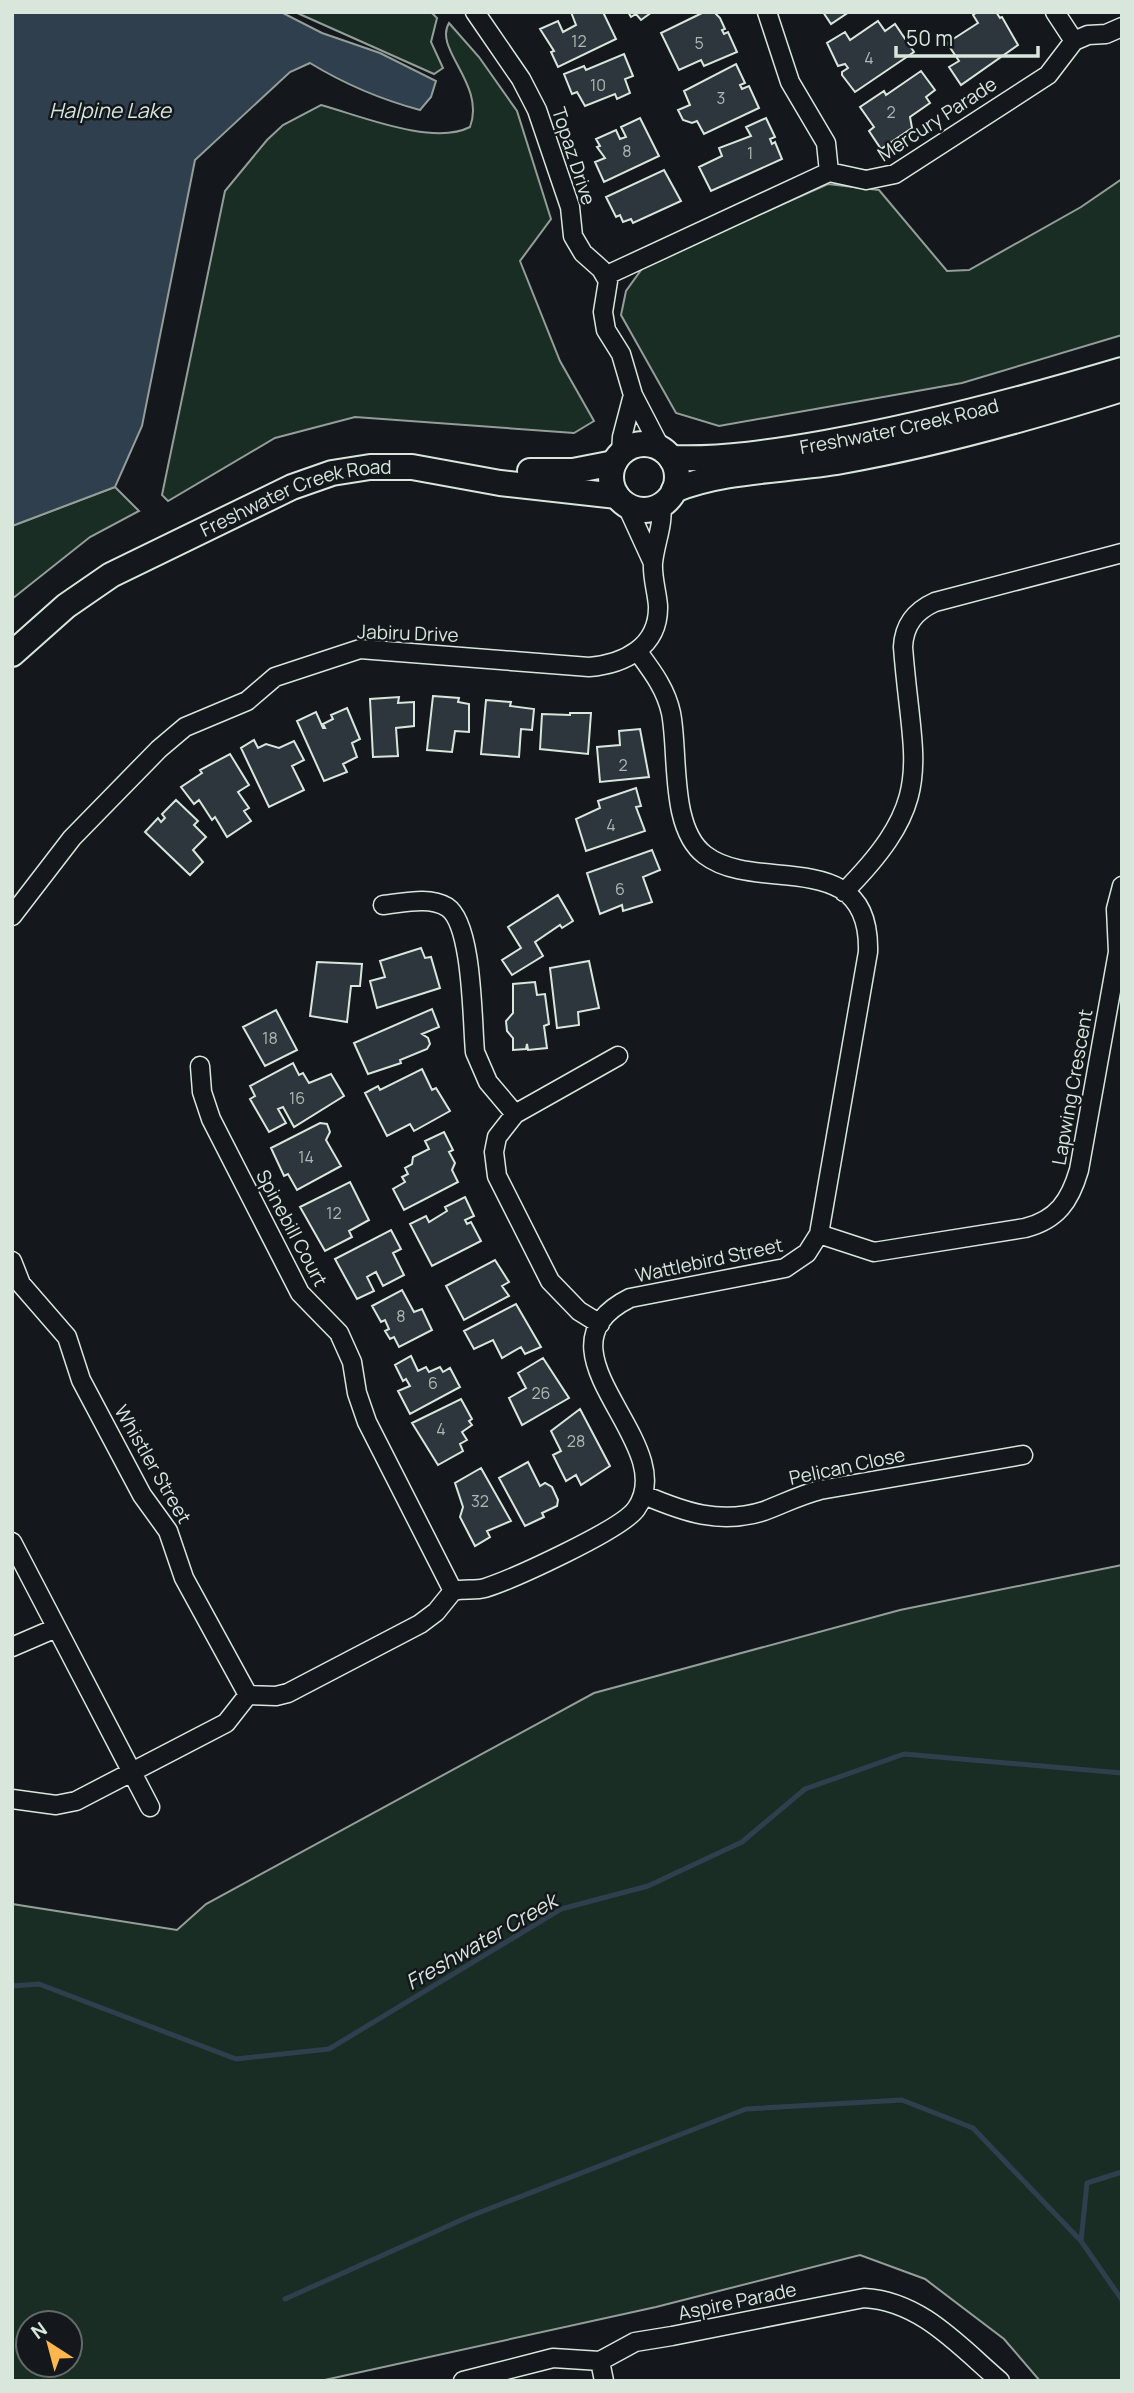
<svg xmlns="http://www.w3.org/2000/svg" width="1134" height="2393" font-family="Manrope,sans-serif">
<rect width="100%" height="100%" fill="#14181c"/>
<path fill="#1a2d24" stroke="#939e99" stroke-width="2" fill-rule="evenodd" d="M295,12H431L437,18L431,42L443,68L434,74Z
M449,23L479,57L517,111L551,219L520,261L560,361L594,421L574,433L355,417L275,438L168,501L162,495L225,191L267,140L283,125L321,105C361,116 433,146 470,127C486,84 433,49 449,23Z
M1122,179V335L962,383L719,426L676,413L621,315L626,291L644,266L828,184L879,190L947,271L969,270L1081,207Z
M115,487L139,511L90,537L12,599V526Z
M1122,1565V2381H1040L1004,2339L925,2279L860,2255L656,2307L320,2381H12V1904L177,1930L206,1904L594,1693L900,1610ZM70,2323V2365H28V2323Z"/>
<path fill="#2f3f4d" stroke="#939e99" stroke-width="2" d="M12,12H281L322,33L380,53L436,81L431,97L420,110C379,99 346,85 310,63L290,72L195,160L142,426L115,487L12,526Z"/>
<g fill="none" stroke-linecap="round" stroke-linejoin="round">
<path stroke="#2f3f4d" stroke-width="5" d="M12,1986L39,1984L236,2059L329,2049L561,1909L648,1886L742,1842L805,1789L904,1754L1122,1773
M1081,2241L1087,2183L1122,2172
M285,2299L468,2217L746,2109L902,2100L973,2128L1081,2241L1122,2300"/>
</g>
<path fill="#2c363c" stroke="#d8e6dc" stroke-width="2" d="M571,12H603L616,39L558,67L551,52L554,51L540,29L558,21L563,32L576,25Z
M628,12H652L641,20L636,14L631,17Z
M704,12H714L720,18L725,29L722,30L724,34L728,32L737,52L704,66L701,60L679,70L661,33Z
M823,12H849L831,24Z
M977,12H996L1000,18L1002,17L1018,45L961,85L949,67L959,61L947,43L978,23L973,15Z
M878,21L885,31L895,24L914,52L855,92L842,75V72L848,68L845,64L838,66L827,43L845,32L850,40Z
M624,54L633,76L625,79L630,93L617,99L615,94L585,106L577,92L572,94L564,74L584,66L586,70Z
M736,64L745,83L740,85L742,89L749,86L759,108L704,134L697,121L692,123L683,120L678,110L690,105L684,91Z
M921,71L935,90L926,97L930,103L910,117L912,128L881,149L869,131L874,127L860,107L884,91L886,95Z
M640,118L659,156L604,182L595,162L605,158L597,147L600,146L596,139L616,130L620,139L626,137L621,127Z
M766,118L775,137L770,139L772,144L775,142L782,159L711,191L699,167L722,156L719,148L751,136L746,127Z
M664,170L681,201L633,223L631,219L623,222L620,215L616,217L606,197Z
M433,696L459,698L458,702L469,704V732L455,731L452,752L427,750Z
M399,697L398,703L414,702V726L396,728L398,756L373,757L370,699Z
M486,700L511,702L510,706L534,709L532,730L521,729L519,757L481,754Z
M347,708L360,739L352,743L357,757L343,764L347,772L324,781L297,721L316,712L323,728H325L323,724L333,719L331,715Z
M570,713H591L588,754L540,749L542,714L570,715Z
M640,729L649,777L600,782L597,747L620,745L619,731Z
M254,740L258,748L266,744L279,748L294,741L304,760L292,766L304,790L269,807L241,748Z
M230,754L249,785L238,792L249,808L244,811L251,821L227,837L215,817L212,820L199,800L194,804L181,787L202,773L200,770Z
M636,788L641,806L636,807L645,831L586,851L576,819L600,808L598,801Z
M176,800L198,821L194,825L206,837L193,850L203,862L190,875L145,832L158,818L161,822L165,818L162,814Z
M652,850L660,870L643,877L652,902L623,911L622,905L600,914L587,873Z
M558,895L573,921L562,928L560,925L535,942L543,956L512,975L502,960L521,948L508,927Z
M421,948L425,958L431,957L440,988L377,1008L370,981L385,977L380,961Z
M589,961L599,1008L578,1012L579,1025L557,1028L550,968Z
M317,962L362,964L360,986H351L347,1022L310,1016Z
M535,982L537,995L545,994L549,1024L544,1026L547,1048L528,1050L527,1044L526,1049L513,1050V1038L507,1031L506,1021L513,1013V984Z
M432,1009L439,1027L422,1034L428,1038L430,1044L427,1049L400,1060L401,1063L368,1074L354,1043Z
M276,1010L297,1050L265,1066L243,1027Z
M293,1063L299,1075L303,1073L309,1083L331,1074L344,1096L294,1127L283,1107L278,1109L286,1123L269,1132L250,1099L255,1096L250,1086Z
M422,1069L432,1090L436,1088L450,1111L414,1131L410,1124L387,1136L365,1093L378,1086L380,1090Z
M320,1123L327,1124L330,1132L326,1140L341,1166L297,1190L288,1174L284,1176L271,1148Z
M444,1132L453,1150L449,1152L455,1163L452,1170L458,1182L404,1210L393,1189L405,1182L402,1177L408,1174L405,1168L412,1164L413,1157L429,1149L425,1141Z
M350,1182L369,1220L349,1231L352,1237L325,1251L300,1207Z
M465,1197L474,1216L465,1220L467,1224L471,1222L481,1241L432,1266L410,1224L426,1216L429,1222L447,1211L445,1207Z
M391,1230L401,1249L393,1253L404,1275L383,1286L376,1272L367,1277L374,1291L357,1299L335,1259Z
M495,1260L509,1282L502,1286L509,1296L464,1320L446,1286Z
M402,1290L414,1312L422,1309L432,1330L399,1347L394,1337L390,1339L385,1331L389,1329L385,1320L381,1322L372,1306Z
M516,1304L541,1347L525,1354L521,1347L502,1358L493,1340L474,1349L464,1331Z
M411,1356L418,1371L426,1367L429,1372L440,1367L443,1372L450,1368L460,1387L410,1414L398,1391L410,1386L406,1379L403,1381L395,1365Z
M543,1358L569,1398L522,1425L509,1398L526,1388L518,1373Z
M461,1399L472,1419L469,1421L472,1425L462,1432L467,1440L460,1444L463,1451L438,1465L412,1423Z
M580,1409L610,1466L581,1485L576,1475L566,1481L553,1455L561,1451L551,1431Z
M528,1462L540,1486L545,1483L552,1487L558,1500L557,1506L542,1513L544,1517L525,1526L499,1478Z
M481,1468L511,1521L487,1531L490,1537L475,1546L460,1517L463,1507L455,1483Z"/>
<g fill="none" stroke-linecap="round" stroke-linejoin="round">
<g stroke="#d8e6dc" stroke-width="21">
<path id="street" d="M475,12L521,79L537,110L570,207L573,236L583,253L601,269L608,281L603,312L606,330L621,354L633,395L661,449
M767,12L790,82L826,143L829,172
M1055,12L1074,41
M605,276L829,172L866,180L895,174L1048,75L1074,41L1088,35L1106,34L1122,27
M621,453L622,437L633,395
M626,504L653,563
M844,892C938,797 912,767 903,647C904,625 915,611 935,602L1122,553
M383,905C403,903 429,896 447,907C473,924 472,1021 475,1052L488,1082L515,1114
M12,916L72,838L159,749L185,727L247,701L275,677L360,649L589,667C624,664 659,647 658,606C657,592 652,577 653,563C655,542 664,525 661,504
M200,1066L202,1092L211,1119L300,1293L339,1333L352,1362L357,1393L367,1422L453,1591
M819,1234L874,1252L1025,1228C1057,1220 1070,1201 1079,1170L1118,952L1116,909L1122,886
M12,1261L21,1284L67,1337L81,1380L142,1495L168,1531L184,1578L248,1695
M600,1324L579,1311L550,1281L497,1176L494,1152L497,1137L515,1114L618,1056
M644,1495C684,1512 720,1525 764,1511C783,1504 800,1495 820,1490L1023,1455
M12,1542L150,1807
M12,1647L56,1628
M12,1799L56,1805L76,1801L226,1723L248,1695L276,1696L288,1693L420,1624L436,1612L453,1591C464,1588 475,1591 485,1588C513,1579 621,1530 636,1509C683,1443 525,1350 630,1298L785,1268L807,1253L819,1234L868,952C871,844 757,895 705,855C669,828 679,753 671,713C666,689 652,671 638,652
M600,2361L604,2381
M463,2381L553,2358L600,2361L635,2342L672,2336L864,2298C921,2301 959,2346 1000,2381"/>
</g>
<g stroke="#d8e6dc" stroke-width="28">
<g id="secondary">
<circle cx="644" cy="477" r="33"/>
<path id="s1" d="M671,458C723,460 774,452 825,443C926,425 1024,399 1122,370"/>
<path d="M530,471H573L614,463"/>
<path d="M674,490C726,469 786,471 842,461C937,444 1030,418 1122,389"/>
<path id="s2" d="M12,654L66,606L111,575L292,487L332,473L370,467H412L500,483L617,496"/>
</g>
</g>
<use href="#street" stroke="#14181c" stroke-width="18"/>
<use href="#secondary" stroke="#14181c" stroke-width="24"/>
</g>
<g text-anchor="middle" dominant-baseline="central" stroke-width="5" stroke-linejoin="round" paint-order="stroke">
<g font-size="16" fill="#adbab4">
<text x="579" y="41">12</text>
<text x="699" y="43">5</text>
<text x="869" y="58">4</text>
<text x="598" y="85">10</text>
<text x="721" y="98">3</text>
<text x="891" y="112">2</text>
<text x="627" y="151">8</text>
<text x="750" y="153">1</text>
<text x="623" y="765">2</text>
<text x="611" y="825">4</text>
<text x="620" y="889">6</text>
<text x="270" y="1038">18</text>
<text x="297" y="1098">16</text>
<text x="306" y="1157">14</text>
<text x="334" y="1213">12</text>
<text x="401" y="1316">8</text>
<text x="433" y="1383">6</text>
<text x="541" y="1393">26</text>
<text x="441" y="1429">4</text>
<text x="576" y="1441">28</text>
<text x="480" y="1501">32</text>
</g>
<g font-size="19" fill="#d8e6dc" stroke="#14181c">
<text transform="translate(937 119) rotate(-33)">Mercury Parade</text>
<text transform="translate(574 156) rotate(72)">Topaz Drive</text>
<text stroke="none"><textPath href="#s1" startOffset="231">Freshwater Creek Road</textPath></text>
<text stroke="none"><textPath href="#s2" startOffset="329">Freshwater Creek Road</textPath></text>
<text transform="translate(408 633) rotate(2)">Jabiru Drive</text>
<text transform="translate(1072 1087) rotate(-80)">Lapwing Crescent</text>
<text transform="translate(292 1228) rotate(62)">Spinebill Court</text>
<text transform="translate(709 1260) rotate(-12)">Wattlebird Street</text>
<text transform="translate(153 1464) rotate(60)">Whistler Street</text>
<text transform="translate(847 1466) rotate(-12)">Pelican Close</text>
<text transform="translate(737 2301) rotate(-12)">Aspire Parade</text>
</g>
<g font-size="21" font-style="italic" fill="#d8e6dc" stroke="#14181c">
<text x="110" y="110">Halpine Lake</text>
<text transform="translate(481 1941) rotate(-30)">Freshwater Creek</text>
</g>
</g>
<rect width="1134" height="2393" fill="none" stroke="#d8e6dc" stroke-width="28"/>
<g transform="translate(49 2344) rotate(324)"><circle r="33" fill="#14181c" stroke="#626a69" stroke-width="2"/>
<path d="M0-5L12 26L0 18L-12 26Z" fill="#ffb74d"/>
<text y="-10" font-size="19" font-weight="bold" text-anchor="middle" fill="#d8e6dc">N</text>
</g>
<path d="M896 46v10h142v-10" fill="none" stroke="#d8e6dc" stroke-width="3.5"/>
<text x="906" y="46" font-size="21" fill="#d8e6dc" stroke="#14181c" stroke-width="5" paint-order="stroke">50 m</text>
</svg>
